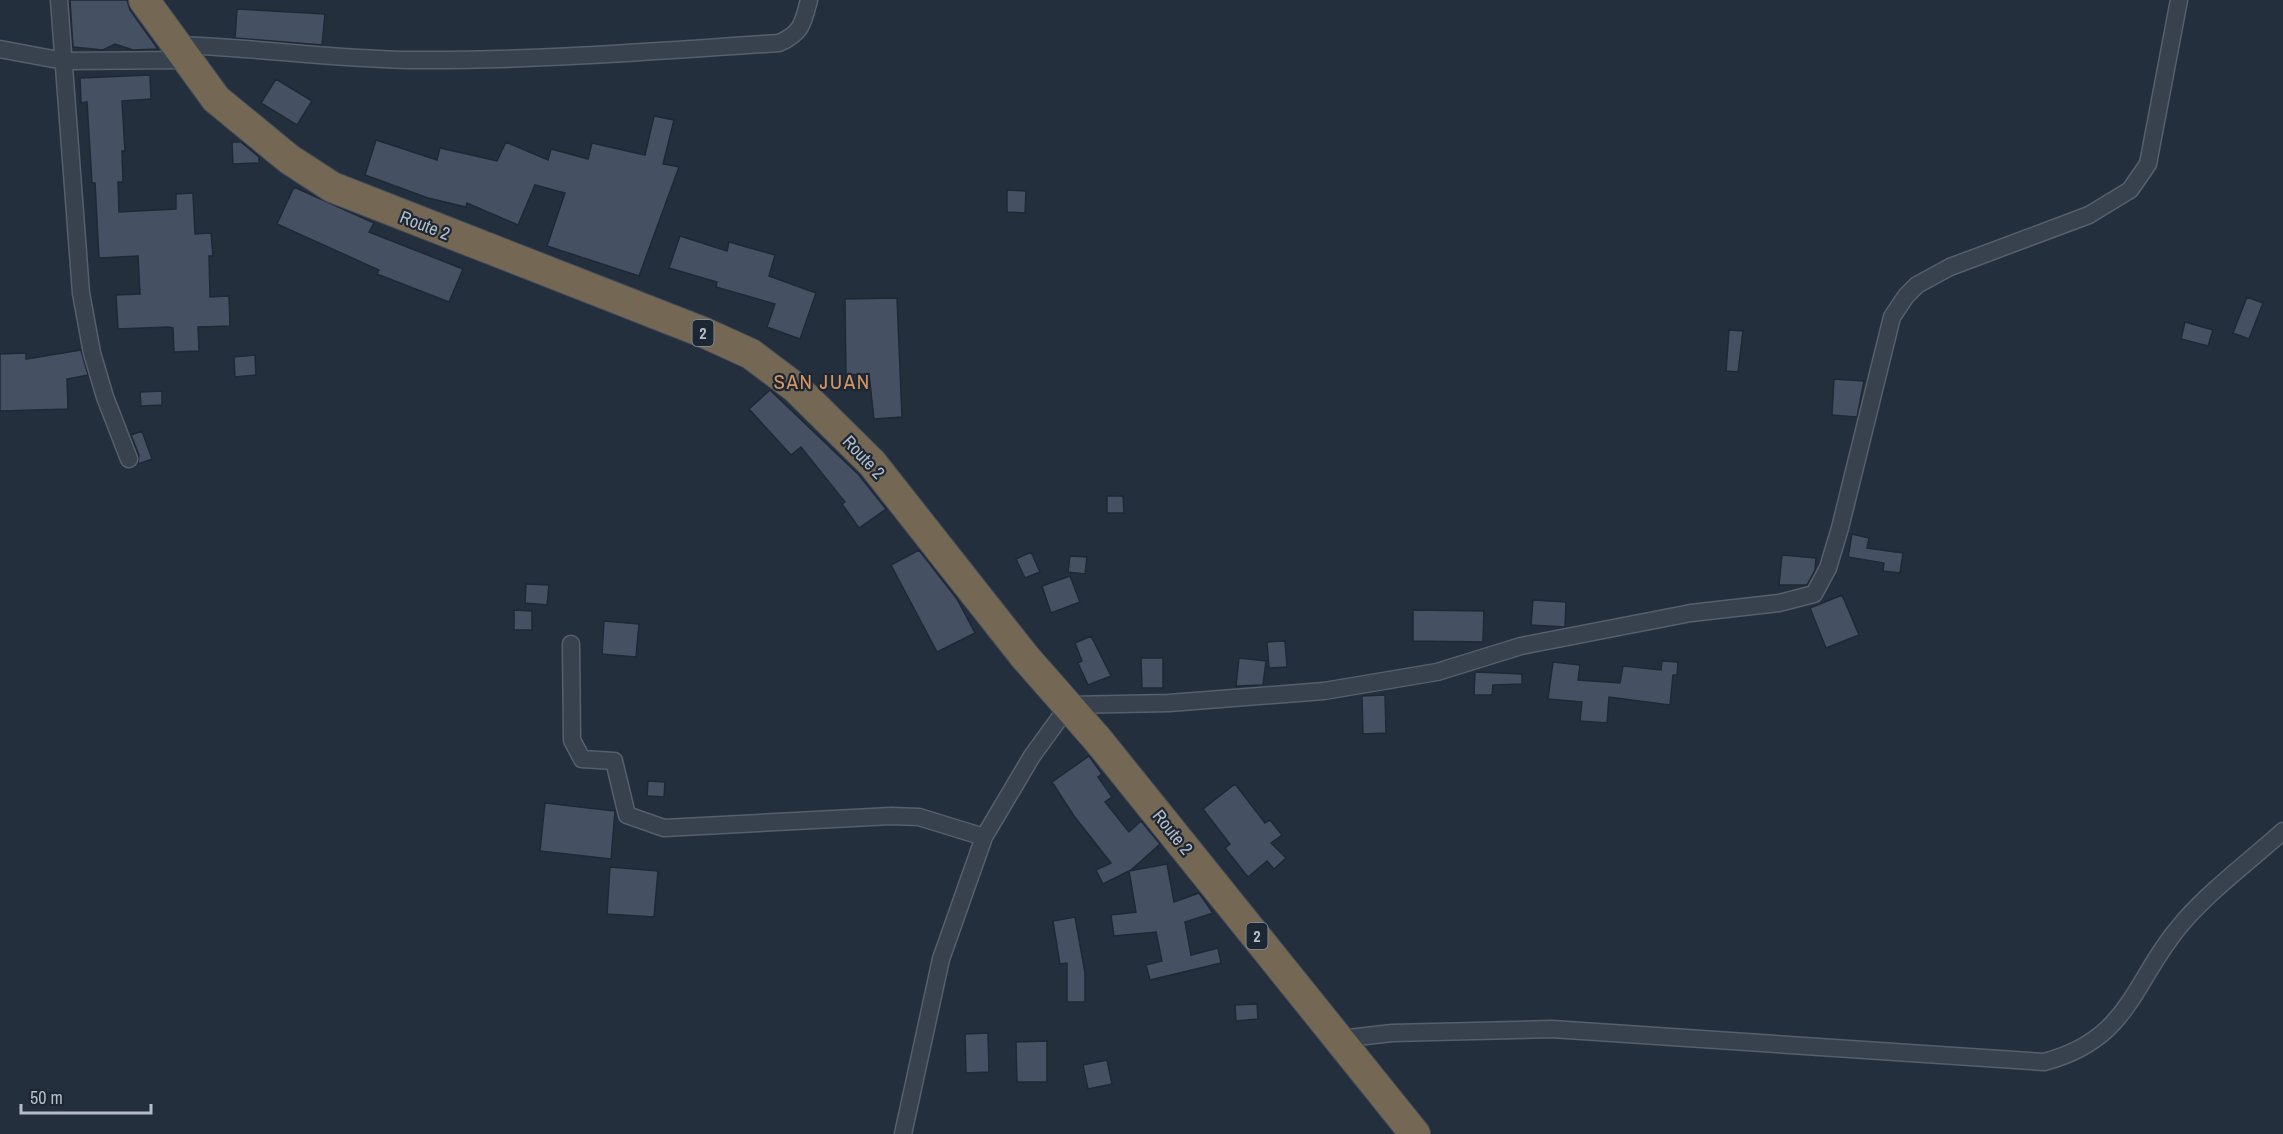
<svg xmlns="http://www.w3.org/2000/svg" width="2283" height="1134" font-family="'Archivo Narrow',sans-serif">
<rect width="100%" height="100%" fill="#242f3e"/>
<path fill="#455162" stroke="#1f2835" stroke-width="1.5" d="M70,0H127L130,10L158,49L133,50L115,44L103,50L73,47Z
M237,9L325,14L322,45L235,38Z
M150,75L151,99L122,101L125,151H122L123,182H118L119,212L176,209V194L193,193L195,234L211,233L213,256H209L210,297L229,296L230,326L198,327L199,351L174,352L173,328L169,327L118,329L116,295L140,294L138,256L99,258L95,183H92L87,102L81,103L80,78Z
M276,79L312,101L297,125L261,103Z
M654,116L674,120L663,164L679,167L639,276L547,246L565,193L535,185L518,225L467,203L466,207L428,198L365,175L376,140L437,160L440,148L497,161L506,142L548,160L551,149L588,159L592,143L645,155Z
M232,142H241L259,157V163L233,164Z
M294,187L374,223L369,232L463,269L449,302L377,274L379,270L277,224Z
M1007,190L1026,191L1025,213L1007,212Z
M680,236L727,251L729,242L775,255L769,276L816,293L800,339L767,327L775,304L716,287L717,282L669,268Z
M2247,297L2263,303L2249,339L2233,333Z
M897,298L902,417L874,419L869,374L846,375L845,299Z
M2185,322L2213,330L2208,346L2181,339Z
M1729,330L1743,331L1738,372L1726,371Z
M81,350L88,375L67,379L68,409L0,411V354L26,353V359Z
M255,355L256,375L235,377L234,357Z
M1834,379L1864,381L1857,417L1832,415Z
M770,390L859,475L886,509L859,528L842,504L845,502L801,447L791,455L749,409Z
M162,391V405L141,406L140,392Z
M142,431L152,459L138,464L139,455L131,435Z
M1107,496H1123L1124,513H1107Z
M1852,534L1869,538L1867,548L1903,553L1900,573L1883,571L1884,563L1848,557Z
M919,550L957,599L975,633L937,652L891,565Z
M1031,552L1040,572L1025,578L1016,559Z
M1782,555L1816,558L1815,570L1807,585H1779Z
M1070,556L1087,557L1085,574L1068,572Z
M1070,576L1080,602L1051,613L1042,586Z
M526,584L549,585L547,605L525,603Z
M1842,595L1859,635L1826,648L1810,608Z
M1533,600L1566,602L1565,627L1531,625Z
M514,610L532,611V630H514Z
M1413,610L1484,611L1483,642L1413,641Z
M604,621L639,624L636,657L602,654Z
M1091,636L1111,676L1088,685L1078,663L1082,661L1075,643Z
M1285,641L1287,667L1269,668L1267,642Z
M1141,658H1163V688H1142Z
M1239,658L1266,661L1263,685L1236,686Z
M1662,661L1678,662L1677,675H1673L1670,705L1609,697L1607,723L1580,721L1582,702L1548,699L1553,662L1580,665L1578,680L1620,683L1623,666L1661,670Z
M1475,672L1522,674V684L1493,685L1492,695H1474Z
M1385,695L1386,733L1363,734L1362,696Z
M1089,756L1102,774L1098,777L1112,797L1105,802L1129,832L1141,821L1160,844L1131,870L1103,884L1096,870L1111,863L1074,816L1052,782Z
M648,781L665,782L664,797L647,796Z
M1235,784L1265,823L1270,820L1282,835L1271,843L1286,858L1274,869L1267,861L1248,877L1225,848L1230,844L1203,809Z
M545,803L615,811L611,859L540,851Z
M1167,864L1174,902L1199,893L1213,913L1185,922L1191,955L1218,948L1221,963L1150,980L1146,965L1162,961L1156,932L1114,936L1111,915L1136,912L1129,871Z
M610,867L658,871L654,917L607,914Z
M1075,917L1085,973V1002H1067V963L1060,964L1053,921Z
M1257,1004L1258,1019L1236,1021L1235,1005Z
M988,1033L989,1072L966,1073L965,1034Z
M1047,1041V1082H1017L1016,1042Z
M1107,1060L1112,1084L1088,1089L1083,1065Z"/>
<g fill="none" stroke-linecap="round" stroke-linejoin="round">
<g stroke="#565f6c" stroke-width="19">
<path id="street" d="M59,0L81,293L92,353L105,397L129,459
M175,45C253,47 332,59 411,60C534,61 656,51 779,43C802,33 803,23 809,0
M0,49L64,61L187,60
M571,644L572,740L582,759L614,761L627,815L664,828L891,816L919,817L984,837L1032,756L1069,705L1169,703L1324,691L1437,672L1521,646L1691,613L1779,603L1814,594L1828,568L1840,528L1892,317L1906,296L1917,285L1950,267L2089,215L2130,190L2148,164L2179,0
M1340,1039L1392,1033L1552,1029L2044,1062C2132,1039 2132,980 2184,921C2213,888 2251,860 2283,831
M903,1134L941,959L984,837"/>
</g>
<g stroke="#434c59" stroke-width="32">
<path id="highway" d="M144,0L216,99L289,159L332,187L705,333L751,354L796,388L872,463L1025,657L1098,740L1415,1134"/>
</g>
<use href="#street" stroke="#38414e" stroke-width="16"/>
<use href="#highway" stroke="#746855" stroke-width="30"/>
</g>
<g text-anchor="middle" dominant-baseline="central" stroke-width="4.5" stroke-linejoin="round" paint-order="stroke">
<g fill="#1d2633" stroke="#878f9c" stroke-width="1.5">
<rect x="692.5" y="320" width="21" height="26" rx="4.5"/>
<rect x="1246.5" y="923" width="21" height="26" rx="4.5"/>
</g>
<g font-size="16" font-weight="bold" fill="#b4bcc9">
<text x="703" y="333">2</text>
<text x="1257" y="936">2</text>
</g>
<g font-size="18" fill="#b4bcc9" stroke="#1d2633">
<text transform="translate(425 225) rotate(21)">Route 2</text>
<text transform="translate(864 457) rotate(47)">Route 2</text>
<text transform="translate(1173 832) rotate(51)">Route 2</text>
</g>
<g font-size="21" letter-spacing="1.5" fill="#d59563" stroke="#1d2633">
<text x="822" y="381">SAN JUAN</text>
</g>
</g>
<path d="M21 1104v9h130v-9" fill="none" stroke="#b4bcc9" stroke-width="3"/>
<text x="30" y="1104" font-size="18" fill="#b4bcc9" stroke="#1d2633" stroke-width="4.5" paint-order="stroke">50 m</text>
</svg>
